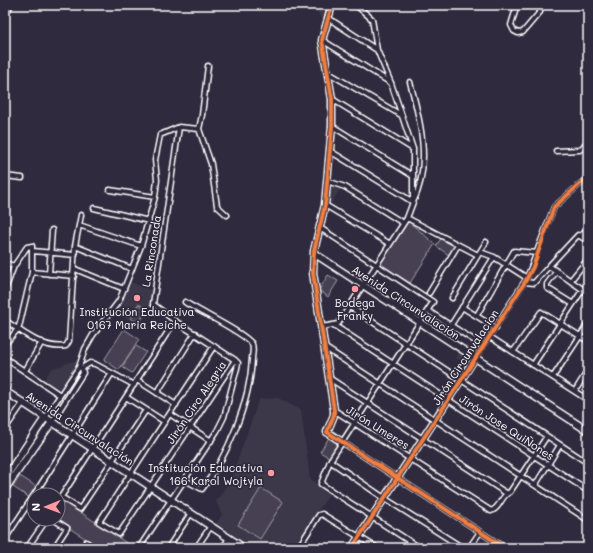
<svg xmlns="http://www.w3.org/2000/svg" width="593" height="553" font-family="Mali,sans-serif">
<rect width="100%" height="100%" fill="#2f2a3d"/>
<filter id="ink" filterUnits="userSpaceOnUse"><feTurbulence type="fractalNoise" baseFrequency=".025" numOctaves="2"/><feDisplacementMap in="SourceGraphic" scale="8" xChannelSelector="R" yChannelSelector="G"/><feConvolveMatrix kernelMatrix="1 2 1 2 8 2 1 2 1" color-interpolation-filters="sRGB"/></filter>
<g filter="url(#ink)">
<path fill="#3c3749" d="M312,5H330L325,20L322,19Z
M327,185L340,189L331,204L325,201Z
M128,281L153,291L151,304L141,324L115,314Z
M459,353L467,358L466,364L456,358Z
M76,360L79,362L58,392L43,382L51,369Z
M278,398L301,410L310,479L330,493L293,548H251L225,531L226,529L222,527L215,525L222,515L216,501L230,481L259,399Z"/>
<path fill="#464152" stroke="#a2a0a8" d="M408,221L435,244L410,283L379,264Z
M442,237L456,247L450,256L436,246Z
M328,275L338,281L328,297L319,290Z
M138,304L146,308L140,323L131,319Z
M124,329L139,339L119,370L104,360Z
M136,346L146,352L132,373L122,367Z
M330,436L340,442L330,458L320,452Z
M20,476L37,487L30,498L13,487Z
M42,486L55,495H36Z
M261,488L283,502L260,539L238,525Z
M58,497L134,548H100L55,519H58Z"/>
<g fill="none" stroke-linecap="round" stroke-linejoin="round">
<g stroke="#fff" stroke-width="7">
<path id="street" d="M517,5L511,25L514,31L518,33L523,32L540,12
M5,15L11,5
M328,18L377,50
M322,40L391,83
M208,66L202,115L199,129L211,164L217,206L227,215
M327,72L401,115
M332,99L413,149
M332,126L413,176
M179,127L153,304L175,321L235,360
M330,151L413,202C432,165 420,119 410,82
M556,151L580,150L588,141
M5,176L22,178
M327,181L345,187L403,223
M110,190L155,197
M587,204L588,203
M325,205L390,244
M94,208L149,221
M407,218L478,255
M79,225L141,246
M320,228L433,302L330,461L321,484L420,548
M580,236L588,230
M588,241L578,235L549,266L588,293
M75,246L132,269
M33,251L75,255
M480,252L494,257L527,278
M5,263L14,266
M75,269L124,289
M32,272L74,276
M556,272L547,284V288L573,304
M49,274L52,230
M571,280L588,259
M525,282L534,283L549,266
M5,290L14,266L27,247L32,246V272L20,323L18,329L5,344
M429,293L458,245
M452,298L486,242
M185,302C198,311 245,333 252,344C254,348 252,355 252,359C250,402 228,456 202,489L185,480
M350,307L588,463
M462,307L496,328
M428,311L483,346
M5,314L6,321C23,333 45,350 66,346L69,341L75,246L81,215
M477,315L514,251L537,253
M451,325L494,257
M335,326L588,491
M322,327L338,324L407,218L413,202V149L391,83L377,50L372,19L356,5
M490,337L588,400
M214,346L99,522L119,534L235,360
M324,347L588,520
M513,352L541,312L588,341
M5,358L60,395
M475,358L527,278L554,207L588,177
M533,365L583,289
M79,367L85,349L93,335L119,301L141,246L155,197L157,180L155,160L160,135L179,127L199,129
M25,371L42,342
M553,377L588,324
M329,378L506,493
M137,380L176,405
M575,391L588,370
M157,393L195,333
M126,397L165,422
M146,410L80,509L61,497L175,321
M334,410L491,511C500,509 501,495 510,492L547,436
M170,414L211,441
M45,418L79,367L82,368L90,363L95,364L134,385
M52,422L83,373L82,368
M5,429L23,403
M342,442L505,548
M330,461L384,498L463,548
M536,484L560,445
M34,495L112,373
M53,519L67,528L54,548
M5,539L34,495
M27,548L47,519
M82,548L86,542L95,548
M139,548L217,431L224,417L237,368L238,363L235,360
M168,548L191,513
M196,548L211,526
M223,548L229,538
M298,548L319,515L322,514L377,548
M469,548L480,532
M584,548L588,541"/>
</g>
<g stroke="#fff" stroke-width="9">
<path id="secondary" d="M332,5L322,40L332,99V126L325,205L314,251L313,273L334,410V415L327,432L342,442
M315,254L588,431
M5,391L244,548
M5,478L45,418
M5,489L52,422
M352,548L475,358"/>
</g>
<use href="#street" stroke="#2f2a3d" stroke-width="4"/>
<use href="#secondary" stroke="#2f2a3d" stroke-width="6"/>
<g stroke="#2f2a3d" stroke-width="6">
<path id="cycleway" d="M332,5L322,40L332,99V126L325,205L314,251L313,273L334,410V415L327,432L505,548
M352,548L525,282L533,267L554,207L588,177"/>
</g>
<use href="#cycleway" stroke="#f27e40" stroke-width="4"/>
</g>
</g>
<g fill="#ff9aa2" stroke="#2f2a3d" stroke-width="1.5">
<circle cx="355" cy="289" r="4"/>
<circle cx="137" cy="298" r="4"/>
<circle cx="271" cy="473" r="4"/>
</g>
<g text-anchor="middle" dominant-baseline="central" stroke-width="3.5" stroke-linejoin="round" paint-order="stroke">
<g font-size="11" fill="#fff" stroke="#2f2a3d">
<text transform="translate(151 251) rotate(-81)">La Rinconada</text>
<text transform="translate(406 302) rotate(33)">Avenida Circunvalación</text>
<text transform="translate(465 357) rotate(-57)">Jirón Circunvalacion</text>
<text transform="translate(196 402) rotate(-56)">Jirón Ciro Alegria</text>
<text transform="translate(378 427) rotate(32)">Jirón Umeres</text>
<text transform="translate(507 427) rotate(33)">Jirón Jose QuiÑones</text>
<text transform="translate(80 428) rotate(33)">Avenida Circunvalación</text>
</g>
<g font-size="11" fill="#fff" stroke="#2f2a3d">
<text x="355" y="302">Bodega<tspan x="355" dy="13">Franky</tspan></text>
<text x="137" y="311">Institución Educativa<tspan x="137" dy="13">0167 Maria Reiche</tspan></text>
<text x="263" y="467" text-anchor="end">Institución Educativa<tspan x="263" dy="13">166 Karol Wojtyla</tspan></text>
</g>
</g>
<rect width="593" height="553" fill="none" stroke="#2f2a3d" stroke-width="20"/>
<rect x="10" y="10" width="573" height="533" fill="none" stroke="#fff" stroke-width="1.5" filter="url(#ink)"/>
<g transform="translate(46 507) rotate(269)"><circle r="19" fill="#2f2a3d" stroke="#827f8b"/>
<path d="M0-3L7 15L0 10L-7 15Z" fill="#ff9aa2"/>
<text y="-6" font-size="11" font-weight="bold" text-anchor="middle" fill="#ffffff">N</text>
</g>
</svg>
